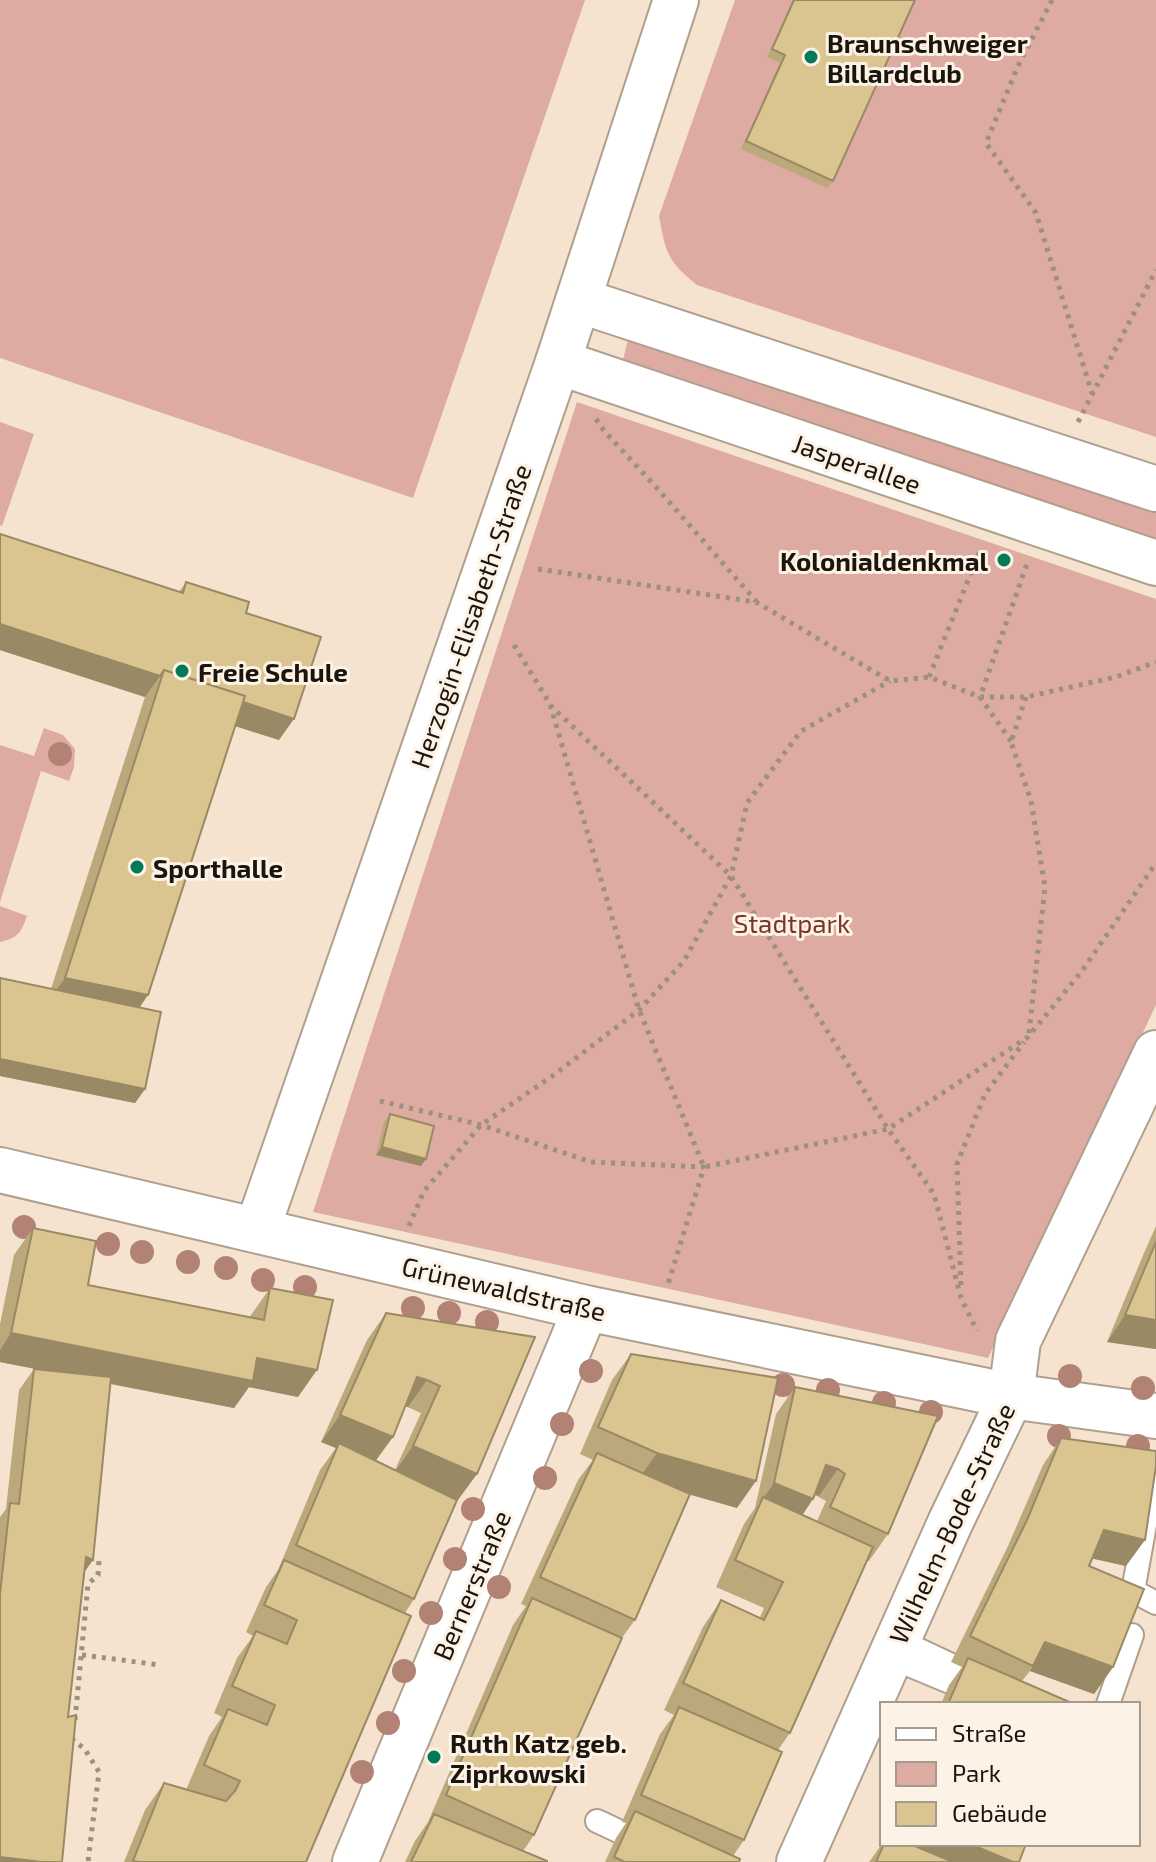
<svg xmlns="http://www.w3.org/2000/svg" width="1156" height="1862" font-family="'Exo 2',sans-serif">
<rect width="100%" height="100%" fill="#f5e3d0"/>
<path fill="#ddaba1" d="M0,0H585L413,498L0,358Z
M735,0H1156V437L697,285C667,261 666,253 659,216Z
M629,335L1156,511V545L621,368Z
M577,402L1156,599V1005L988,1358L313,1212Z
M0,422L34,434L2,526L0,525Z
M44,728L63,735L75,749L74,767L69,781L41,771L0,902V745L34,756Z
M0,906L27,916C21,933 18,938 0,942Z"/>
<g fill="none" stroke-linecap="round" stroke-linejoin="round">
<g stroke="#b09f8d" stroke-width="26">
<path id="service" d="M1156,1464L1133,1591L1156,1603
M898,1640L1034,1704
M890,1657L974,1692
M1108,1704L1132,1635
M597,1821L684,1862"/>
</g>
<g stroke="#b09f8d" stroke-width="48">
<path id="minor" d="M0,1170L586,1308L1011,1396L1156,1416
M257,1230L558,362
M355,1862L586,1308
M799,1862L950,1523L1011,1396L1018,1341L1156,1053"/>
</g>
<g stroke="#b09f8d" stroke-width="48">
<path id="tertiary" d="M676,0L558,362L1156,563
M578,300L1156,489"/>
</g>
<path stroke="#9d9082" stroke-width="5" stroke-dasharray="4 6" stroke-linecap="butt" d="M1052,0L1018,66L986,143L1036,213L1092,393
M596,419L605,432L656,487L756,601
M1078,422L1156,270
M538,569L756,602L890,681L929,677L980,697H1026L1116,677L1156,662
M514,645L550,704L639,1010L704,1167L888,1129L1028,1037L1082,971L1156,863
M929,677L981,548
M1026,697L1011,742L1031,801L1045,887L1029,1033
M550,705L731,876L888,1129L934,1194L961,1298L977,1331
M1011,741L980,697L1027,564
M380,1101L481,1125L591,1162L704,1167L668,1284
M409,1226L424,1191L481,1125L551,1077L639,1010L684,961L731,876L747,803L801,731L890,681
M961,1285L957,1164L985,1094L1024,1042
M82,1655L160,1665
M75,1720L88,1584L98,1575L99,1561
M73,1738V1741L84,1748L99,1772L88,1862"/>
<use href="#service" stroke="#fff" stroke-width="22"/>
<use href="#minor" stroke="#fff" stroke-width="44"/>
<use href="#tertiary" stroke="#fff" stroke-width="44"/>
</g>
<g fill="#b28374">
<circle cx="60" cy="754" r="12"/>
<circle cx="24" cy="1227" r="12"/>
<circle cx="108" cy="1244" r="12"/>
<circle cx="142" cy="1252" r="12"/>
<circle cx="188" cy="1262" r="12"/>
<circle cx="226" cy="1268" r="12"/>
<circle cx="263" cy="1280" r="12"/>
<circle cx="305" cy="1287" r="12"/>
<circle cx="413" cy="1308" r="12"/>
<circle cx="449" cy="1313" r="12"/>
<circle cx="487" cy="1322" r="12"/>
<circle cx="591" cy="1371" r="12"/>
<circle cx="1070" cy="1376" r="12"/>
<circle cx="783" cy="1385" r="12"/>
<circle cx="1143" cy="1388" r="12"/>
<circle cx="828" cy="1390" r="12"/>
<circle cx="884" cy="1403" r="12"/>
<circle cx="931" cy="1412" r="12"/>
<circle cx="562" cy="1424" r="12"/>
<circle cx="1059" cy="1436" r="12"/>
<circle cx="1138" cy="1446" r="12"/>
<circle cx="545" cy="1478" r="12"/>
<circle cx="473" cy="1509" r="12"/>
<circle cx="455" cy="1559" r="12"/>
<circle cx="499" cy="1587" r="12"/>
<circle cx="431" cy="1613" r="12"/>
<circle cx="404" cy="1671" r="12"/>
<circle cx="388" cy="1723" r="12"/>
<circle cx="362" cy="1772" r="12"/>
</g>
<path fill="#bba97c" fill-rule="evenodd" d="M793,0H915L833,181L827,188L741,149L780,63L767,57Z
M0,534L179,592L186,582L246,613L279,740L235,726L140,1007L145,1089L135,1103L0,1076V978L51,989L145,697L0,650Z
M390,1114L421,1166L376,1155L384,1122Z
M1156,1226V1349L1107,1342L1144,1253Z
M33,1228L88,1285L250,1317L251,1315L270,1288L298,1397L249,1387L234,1408L110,1384L84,1573L0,1862V1517L6,1509L19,1390L34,1369H37L0,1362V1324L14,1255Z
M386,1313L535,1337L458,1500H457L414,1599L405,1613L306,1862H124L145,1810L164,1783L186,1790L209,1736L222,1717L214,1713L237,1658L253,1636L246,1632L266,1587L278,1570L320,1470L336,1448L321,1442L367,1340ZM405,1406L421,1413L395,1470L376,1461Z
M631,1354L737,1508L690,1494L635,1620L621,1639L534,1835L523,1851L547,1862H405L415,1841L428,1822L513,1625L526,1606L521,1604L578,1480L593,1460L580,1454L612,1380Z
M795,1387L888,1534L869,1561H867L790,1733L778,1750L744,1840L733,1856L739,1862H605L616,1838L626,1823L622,1822L660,1734L674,1715L664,1710L703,1627L721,1600L760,1617L764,1608L716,1587L744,1524L755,1508L776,1414ZM815,1495L826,1501L817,1521L802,1515Z
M1061,1438L1126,1566L1092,1558L1089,1566L1113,1667L1094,1694L1030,1671L1022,1681L1074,1704H941L949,1685L962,1667L951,1662L1008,1546L1043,1465Z
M882,1844H1026L1019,1862H869Z"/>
<path fill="#998965" d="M0,624L160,676L145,697L0,650Z
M162,676L294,719L279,740L154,700Z
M65,978L148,995L130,1022L46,1004Z
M0,1059L145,1089L135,1103L0,1076Z
M382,1147L426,1159L421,1166L376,1155Z
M1125,1315L1156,1320V1349L1107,1342Z
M11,1333L257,1358L317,1370L298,1397L249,1387L234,1408L0,1362V1350Z
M417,1377L427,1380L408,1407L398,1404Z
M340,1415L393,1437L374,1463L339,1443L336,1448L321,1442Z
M413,1446L477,1474L458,1500L394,1473Z
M657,1453L756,1481L737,1508L638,1480Z
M826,1465L838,1469L819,1496L807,1492Z
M774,1483L813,1499L795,1526L762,1500Z
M1104,1530L1145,1540L1126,1566L1085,1557Z
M86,1557L93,1560L78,1581Z
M1045,1642L1113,1667L1094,1694L1030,1671Z
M887,1844H970L1013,1862H930Z
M0,1857L42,1862H0Z"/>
<path fill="#dac490" stroke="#998965" stroke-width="2" d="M794,0H915L833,181L746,141L785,55L772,49Z
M0,534L183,593L186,582L249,602L246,613L321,637L294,719L243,702L245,696L164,670L160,676L0,624Z
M164,670L245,696L148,995L65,978Z
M0,978L161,1012L145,1089L0,1059Z
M390,1114L434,1126L426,1159L382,1147Z
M33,1228L96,1241L88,1285L264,1320L270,1288L333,1300L317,1370L257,1358L253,1381L11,1333Z
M1156,1242V1320L1125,1315Z
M386,1313L535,1337L477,1474L413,1446L440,1386L427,1380L417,1377L393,1437L340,1415Z
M631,1354L778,1378L756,1481L657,1453L598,1427Z
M34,1369L111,1377L93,1560L86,1557L68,1717L76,1715L62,1862H42L0,1857V1594L10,1503L19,1504Z
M795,1387L938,1416L888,1534L830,1507L845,1474L838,1469L826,1465L813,1499L774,1483Z
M1061,1438L1156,1451V1466L1145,1540L1104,1530L1089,1566L1144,1589L1113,1667L1045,1642L1033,1666L970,1636L1027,1520Z
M339,1443L457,1500L414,1599L296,1545Z
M597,1453L690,1494L635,1620L540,1577Z
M763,1497L873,1547L790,1733L683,1683L721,1600L764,1620L783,1582L735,1560Z
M284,1560L411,1616L306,1862H139L133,1861L164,1783L226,1801L235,1791L240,1781L204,1765L228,1709L267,1725L275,1705L232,1686L256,1631L287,1644L297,1620L264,1605Z
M532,1598L622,1638L534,1835L446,1795Z
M968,1658L1074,1704H948Z
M679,1707L782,1752L744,1840L641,1795Z
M635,1811L740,1859L739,1862H625L614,1857Z
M434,1814L547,1861V1862H411Z
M884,1844H910L953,1862H876Z
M970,1844H1026L1019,1862H1013Z"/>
<g fill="#037a57" stroke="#fdf2e6" stroke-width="3">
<circle cx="811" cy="57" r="8"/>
<circle cx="1004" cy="560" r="8"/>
<circle cx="182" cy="671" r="8"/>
<circle cx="137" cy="867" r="8"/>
<circle cx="434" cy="1757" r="8"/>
</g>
<g text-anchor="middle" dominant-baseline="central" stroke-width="6" stroke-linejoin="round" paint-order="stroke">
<g font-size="26" font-weight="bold" fill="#1b150e" stroke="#fdf2e6" text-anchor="start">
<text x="827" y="42">Braunschweiger<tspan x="827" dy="30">Billardclub</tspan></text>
<text x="988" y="560" text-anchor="end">Kolonialdenkmal</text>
<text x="198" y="671">Freie Schule</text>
<text x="153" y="867">Sporthalle</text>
<text x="450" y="1742">Ruth Katz geb.<tspan x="450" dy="30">Ziprkowski</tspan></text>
</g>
<g font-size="26" fill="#1b150e" stroke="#fdf2e6">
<text transform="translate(857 463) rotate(19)">Jasperallee</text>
<text transform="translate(470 616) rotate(-71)">Herzogin-Elisabeth-Straße</text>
<text transform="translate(504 1288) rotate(13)">Grünewaldstraße</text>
<text transform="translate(951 1523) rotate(-65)">Wilhelm-Bode-Straße</text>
<text transform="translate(471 1585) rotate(-67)">Bernerstraße</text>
</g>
<g font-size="26" fill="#7b3429" stroke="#fdf2e6">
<text x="792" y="922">Stadtpark</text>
</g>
</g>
<rect x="880" y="1702" width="260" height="144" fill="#fdf2e6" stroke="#a39a90" stroke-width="2"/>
<rect x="896" y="1728" width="40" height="12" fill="#ffffff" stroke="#a39a90" stroke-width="2"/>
<text x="952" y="1742" font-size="24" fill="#1b150e">Straße</text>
<rect x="896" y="1762" width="40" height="24" fill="#ddaba1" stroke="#a39a90" stroke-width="2"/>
<text x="952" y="1782" font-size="24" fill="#1b150e">Park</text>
<rect x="896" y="1802" width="40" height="24" fill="#dac490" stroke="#a39a90" stroke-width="2"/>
<text x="952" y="1822" font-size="24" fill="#1b150e">Gebäude</text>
</svg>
